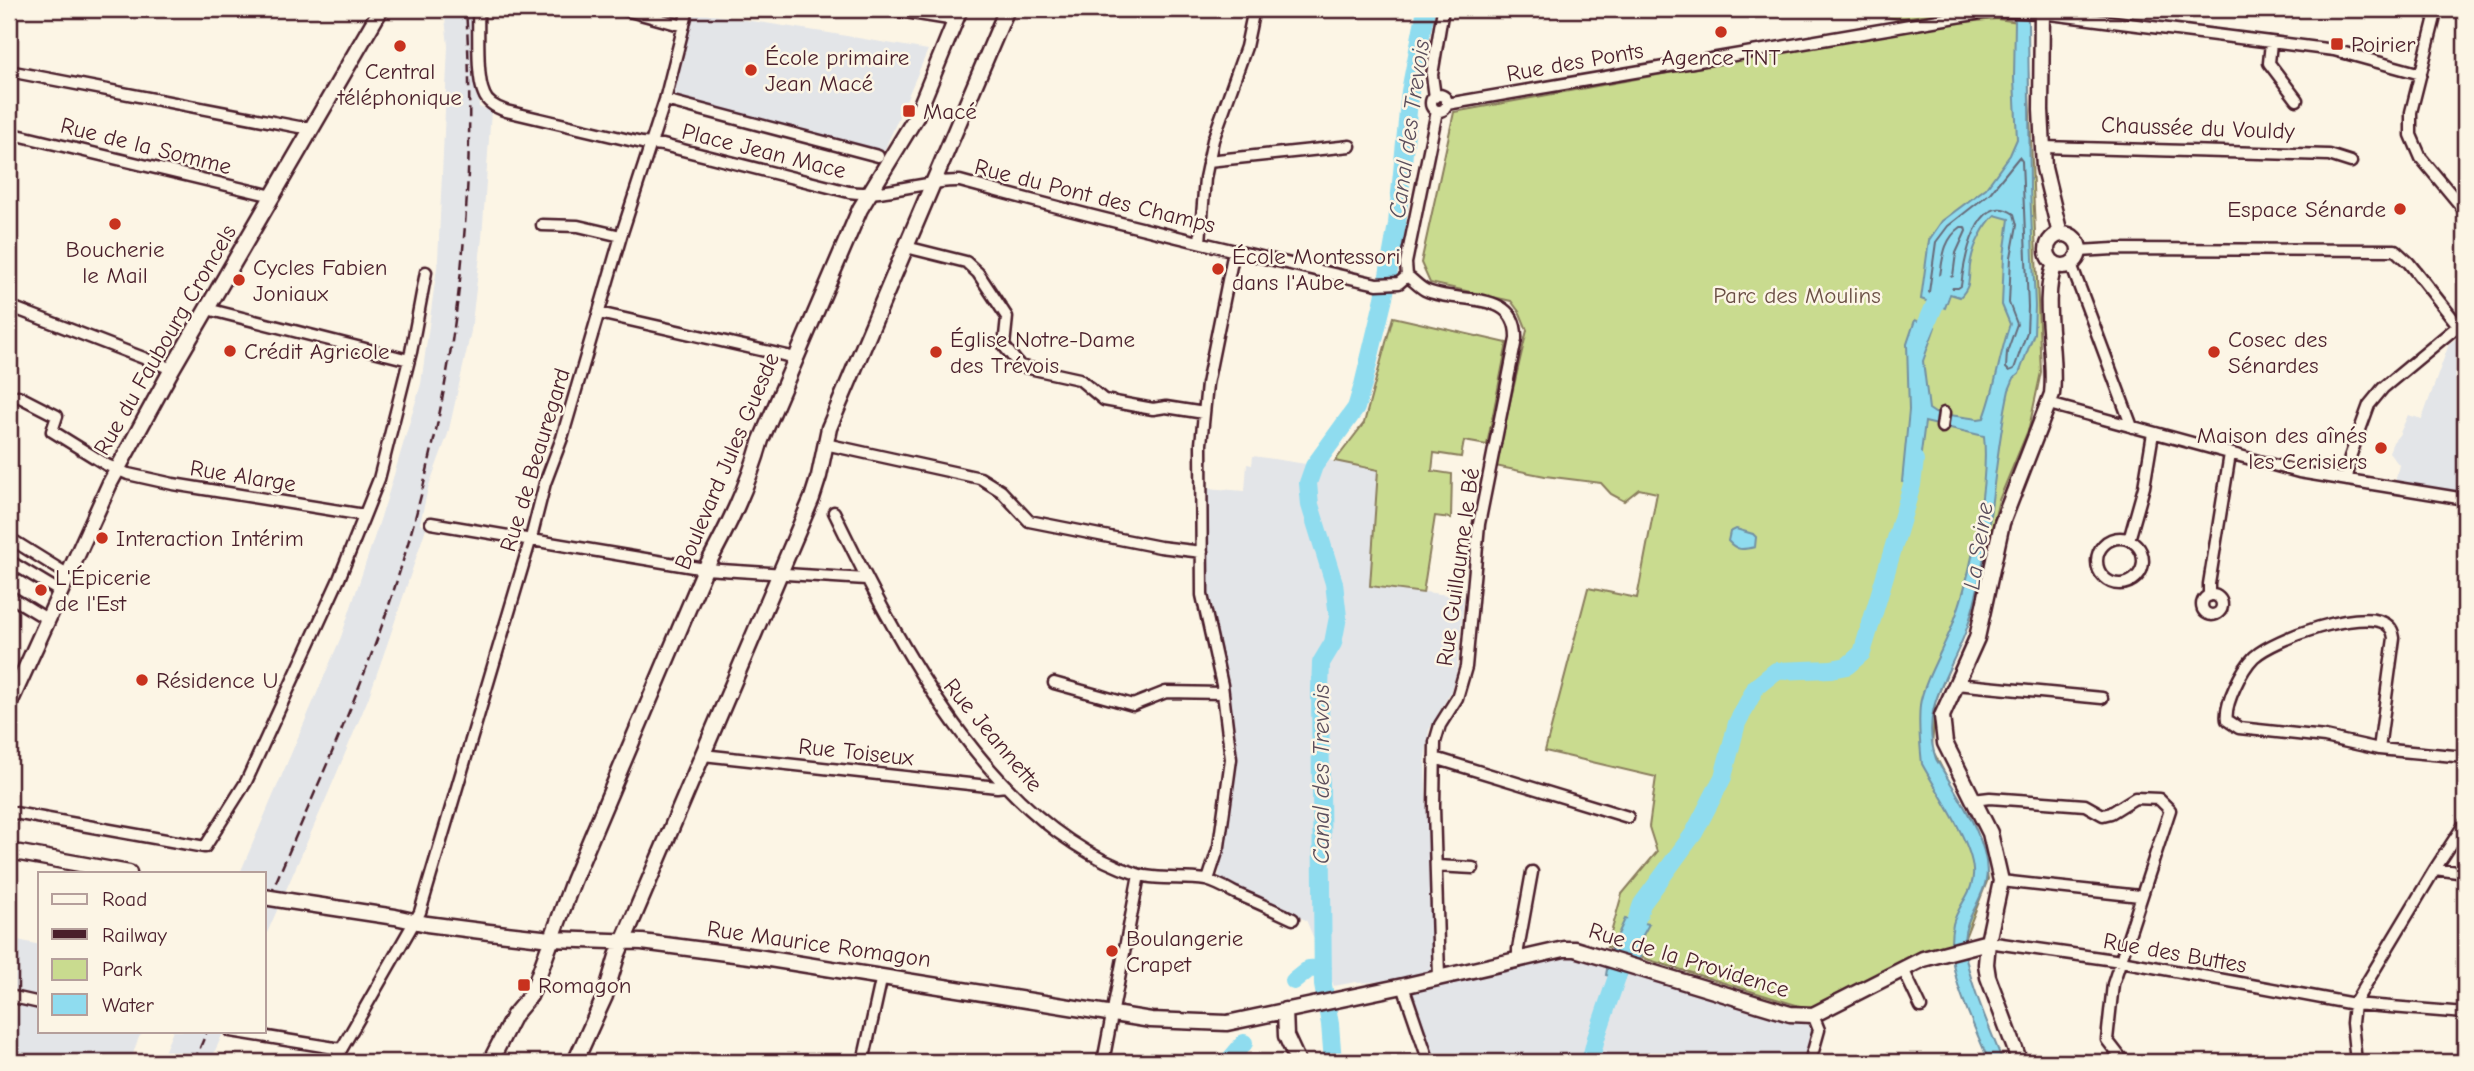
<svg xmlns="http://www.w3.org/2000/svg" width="2474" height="1071" font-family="'Comic Neue',sans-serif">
<rect width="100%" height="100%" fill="#fcf5e5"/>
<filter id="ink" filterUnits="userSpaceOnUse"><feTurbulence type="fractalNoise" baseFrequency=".0143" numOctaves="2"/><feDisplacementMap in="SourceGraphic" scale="14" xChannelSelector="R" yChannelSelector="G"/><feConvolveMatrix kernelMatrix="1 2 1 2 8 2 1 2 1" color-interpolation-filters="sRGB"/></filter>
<g filter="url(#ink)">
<path fill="#e3e5e8" d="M444,9H476L479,107L491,111L482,238L471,331L448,434L428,488L420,524L426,528L389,639L368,699L328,794L264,940V873H240L341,637L385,505L421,384L438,260L448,46Z
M694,12L829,33L928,50L884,151L839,141L671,97Z
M2465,332V493L2395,482L2399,465L2389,452L2393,442L2399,435L2408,415L2422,419L2449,344Z
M1253,456L1306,464L1328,460L1379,470L1370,585L1464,597L1456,675L1450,693L1429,730L1425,759L1432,970L1400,980L1358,983L1356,982L1334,986L1306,920L1218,882L1234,773L1235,737L1224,673L1209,615L1206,488L1245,491L1247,464L1252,465Z
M9,938L40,945V1031H145L139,1037L130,1062H9V1049L20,1003L9,999Z
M1571,947L1814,1024L1807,1062H1430L1399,985Z
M173,1031H224L210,1062H160Z"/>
<path fill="#c9db8f" stroke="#8a7d5d" stroke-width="2" d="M1856,9H1960L1897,19Z
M1997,19L2026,23L2041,372L2029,428L1999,500L1970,618L1935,702L1932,749L1982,845L1988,879L1964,940L1925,951L1824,1003L1806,1008L1607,947L1622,894L1657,852L1649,827L1656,777L1545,751L1588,588L1637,598L1657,493L1639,489L1624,501L1611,494L1601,483L1545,476L1495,466L1527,330L1520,313L1511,301L1430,283L1421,263L1454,112L1933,25Z
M1393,317L1507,343L1487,445L1464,441L1461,457L1434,453L1432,471L1452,474L1451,518L1435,516L1423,593L1370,586L1378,470L1335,461L1364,423Z"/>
<path fill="#8fdcef" stroke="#7390a1" stroke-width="2" d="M2009,9H2027L2028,22L2030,188L2035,306L2034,333L2019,374L2014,378L2009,390C1992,466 1992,547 1969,622C1954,671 1918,705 1936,759C1954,790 1993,844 1986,880C1982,901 1965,918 1964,940C1964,972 1991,1031 2003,1062H1989C1973,1021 1943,969 1953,924C1958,904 1975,892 1973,870C1971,840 1937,792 1922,764C1920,745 1918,724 1920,705C1923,682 1946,644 1954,621C1971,575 1989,484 1984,436L1925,422L1917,484L1902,482L1909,410L1907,344L1915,320L1935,327L1923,361L1929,409L1935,413L1978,419L1984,418C1996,387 1999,355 2010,324L2002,305L2004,256L2009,219L1995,215C1984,225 1974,245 1971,260C1967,277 1973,284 1960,297L1950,294L1945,308L1921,299L1929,240L1942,221L1986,188L2010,155L2017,139L2014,79L2015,21Z
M1736,529L1753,534L1756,537L1755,547C1742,550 1737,551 1728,541L1730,532Z
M1625,919L1649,924L1643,935L1640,960L1632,959L1624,980L1606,975L1610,952Z"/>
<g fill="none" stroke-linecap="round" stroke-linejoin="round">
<path stroke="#666b79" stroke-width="2" d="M2019,157L2022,161L2028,307L2027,332L2014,369L2009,371L2006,368L2007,352L2017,324L2009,303L2011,257L2017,225L2014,214C1976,189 1964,262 1961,286L1958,288H1947L1939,298L1931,295L1929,292L1936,242L1948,226L1990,193Z
M1961,227H1965L1966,231L1956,253L1953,276L1943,280L1940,276C1943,256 1944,239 1961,227Z"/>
<path stroke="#8fdcef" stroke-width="18" d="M1918,344L1944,283
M1294,981L1309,969L1323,968
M1228,1062L1244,1043
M1333,1062L1330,1024L1323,985L1320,690L1321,663L1333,643L1338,617L1334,583L1310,505L1308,483L1314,466L1356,408L1363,385L1384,298L1397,224L1410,91L1426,9
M1590,1062L1596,1038L1642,904L1694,833L1723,777L1737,723L1756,687L1776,671L1831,669L1847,666L1862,653L1912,485L1915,460"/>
<g stroke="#4a1f2b" stroke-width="15">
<path id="street" d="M478,9C479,30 476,77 484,94C487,103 497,108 506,111L642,143L663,145L849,192C886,197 923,180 960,181C1098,219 1237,252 1377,284L1399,283L1407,276
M622,9L684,26
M887,9L955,20
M2437,9L2411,112V135L2421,158L2465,211
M2271,42L2269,63L2297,100
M9,71L299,127H314
M1431 103a8 8 0 1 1 16 0a8 8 0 1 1-16 0Z
M1435,97L1432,75L1443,9
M665,100L878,156
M1447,104L1992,11L2042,13L2334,50L2421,74
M9,133L273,196
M2043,147L2329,155L2351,162
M1208,161L1350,146
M542,225L578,226L621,236
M1200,242L1205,178L1213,140L1246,47L1254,9
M906,247L966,262L978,273L1007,317L1004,346L1020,366L1079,379L1104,400L1153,409L1166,407L1204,413
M2079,251L2114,249L2395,250L2409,263L2458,325
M2071,264L2132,427
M1407,276C1413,280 1419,287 1425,290C1456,305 1518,288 1516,339L1479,524L1466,667L1457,698L1440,725L1435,742L1434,807L1439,977
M1407,276L1406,263L1437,111
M9,306L172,369
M207,309L409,360
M599,313L796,358
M18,396L57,416L52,431L107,465L128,474L173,484L364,515
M2049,404L2299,472L2465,499
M1942,427L1944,413
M825,444L980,478L1001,491L1029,521L1160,547L1202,552
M2347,480L2350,457L2369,405L2383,388L2465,320
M834,512C896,640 991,827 1137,874C1158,881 1184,876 1206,880C1215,882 1226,888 1235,893C1254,901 1274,910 1293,919
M431,523L705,569L866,579
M9,538L67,574
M2097 561a23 23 0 1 1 46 0a23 23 0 1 1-46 0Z
M2129,540L2144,487L2153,433
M9,561L59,591
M2202 605a10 10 0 1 1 20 0a10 10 0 1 1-20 0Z
M9,596L47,619
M2209,596V584L2230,454
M1054,683L1133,705L1166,692L1223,693
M1956,684L2102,698
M2379,749L2394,638C2393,632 2392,628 2386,624C2361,608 2275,638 2254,657C2242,669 2224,704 2227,720L2239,728L2325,737L2379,749L2465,757
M703,755L997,787L1006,786
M1435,758L1628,817
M1973,800L1990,798L2085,805L2103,815L2111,813L2135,798L2159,799L2170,810L2113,984L2107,1040L2124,1062
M9,812L205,847L246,782L339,579L379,479L411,352L426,272
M1436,866L1473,868
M2435,869L2465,873
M1208,880L1219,846L1231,759L1222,685L1202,595L1201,444L1207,384L1234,251
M2001,881L2140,896
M1988,942L2121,961L2354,1004L2465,1013
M1518,959V949L1532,872
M1903,969L1921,1007
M1403,986L1429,1062
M9,996L40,1003
M231,1031L341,1049
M334,1062L420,912L531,538L545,483L562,438L621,236L665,100L688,9
M863,1062L882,976
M1103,1062L1139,875
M1810,1062L1819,1030L1813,1015
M2356,1062L2352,1023L2354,1004L2435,869L2465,823"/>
</g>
<g stroke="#4a1f2b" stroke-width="19">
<path id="secondary" d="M2042,9L2041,110L2044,168L2060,234
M2047 250a16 16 0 1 1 32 0a16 16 0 1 1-32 0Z
M9,705L110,483L172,369L381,9
M9,851L129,873
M289,901L395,917L427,924L489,932L551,939L642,942L757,957L1151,1020L1227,1023L1403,986L1564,949H1575L1790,1014L1813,1015L1923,959L1988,942
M1285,1010L1286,1036L1298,1062
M490,1062L514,1015L530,996L535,985L573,881L705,569C728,527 748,486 761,440L860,209L916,117L960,9
M575,1062L605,996L617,956L812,498L819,476L829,428L1007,9
M2020,1062L1988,977L1986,964L1988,942L2001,881L1990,833L1945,743L1942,716L1977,638L2002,523L2052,394C2057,354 2040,300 2055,264"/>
</g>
<use href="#street" stroke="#fcf5e5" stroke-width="10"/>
<use href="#secondary" stroke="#fcf5e5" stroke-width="14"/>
<path stroke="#4a1f2b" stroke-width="2.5" stroke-dasharray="10 5" stroke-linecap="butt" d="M264,910C307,808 355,707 390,602C453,410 479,210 466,9
M194,1062L207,1031"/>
<g stroke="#4a1f2b" stroke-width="19" stroke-linecap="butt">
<path id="secondary-bridge" d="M264,897L289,901"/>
</g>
<use href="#secondary-bridge" stroke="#fcf5e5" stroke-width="14"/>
</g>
</g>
<g fill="#c8321e" stroke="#fcf5e5" stroke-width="2.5">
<circle cx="1721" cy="32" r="7"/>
<rect x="2330" y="37" width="14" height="14" rx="3.5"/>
<circle cx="400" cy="46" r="7"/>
<circle cx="751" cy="70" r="7"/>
<rect x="902" y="104" width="14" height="14" rx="3.5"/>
<circle cx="2400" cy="209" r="7"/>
<circle cx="115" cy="224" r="7"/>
<circle cx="1218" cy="269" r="7"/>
<circle cx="239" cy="280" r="7"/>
<circle cx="230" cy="351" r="7"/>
<circle cx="936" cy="352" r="7"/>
<circle cx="2214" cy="352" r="7"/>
<circle cx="2381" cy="448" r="7"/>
<circle cx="102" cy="538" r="7"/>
<circle cx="41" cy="590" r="7"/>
<circle cx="142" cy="680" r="7"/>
<circle cx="1112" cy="951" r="7"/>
<rect x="517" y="978" width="14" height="14" rx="3.5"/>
</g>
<g text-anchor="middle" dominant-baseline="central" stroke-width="5" stroke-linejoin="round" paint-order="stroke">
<g font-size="23" fill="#4a1f2b" stroke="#fcf5e5" text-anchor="start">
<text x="2351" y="44">Poirier</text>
<text x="765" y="57">École primaire<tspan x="765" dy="26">Jean Macé</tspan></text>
<text x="1721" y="57" text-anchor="middle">Agence TNT</text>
<text x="400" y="71" text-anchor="middle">Central<tspan x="400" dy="26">téléphonique</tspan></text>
<text x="923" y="111">Macé</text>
<text x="2386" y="209" text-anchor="end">Espace Sénarde</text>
<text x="115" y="249" text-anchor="middle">Boucherie<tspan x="115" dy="26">le Mail</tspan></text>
<text x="1232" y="256">École Montessori<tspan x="1232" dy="26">dans l'Aube</tspan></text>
<text x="253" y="267">Cycles Fabien<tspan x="253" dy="26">Joniaux</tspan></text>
<text x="950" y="339">Église Notre-Dame<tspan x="950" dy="26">des Trévois</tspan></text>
<text x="2228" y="339">Cosec des<tspan x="2228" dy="26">Sénardes</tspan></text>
<text x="244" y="351">Crédit Agricole</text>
<text x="2367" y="435" text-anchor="end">Maison des aînés<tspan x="2367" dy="26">les Cerisiers</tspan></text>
<text x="116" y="538">Interaction Intérim</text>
<text x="55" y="577">L'Épicerie<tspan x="55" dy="26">de l'Est</tspan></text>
<text x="156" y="680">Résidence U</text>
<text x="1126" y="938">Boulangerie<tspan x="1126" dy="26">Crapet</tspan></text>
<text x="538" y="985">Romagon</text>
</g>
<g font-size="23" fill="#4a1f2b" stroke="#fcf5e5">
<text transform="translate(1575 62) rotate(-10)">Rue des Ponts</text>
<text transform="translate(2198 128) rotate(2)">Chaussée du Vouldy</text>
<text transform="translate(146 146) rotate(14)">Rue de la Somme</text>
<text transform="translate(764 151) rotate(14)">Place Jean Mace</text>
<text transform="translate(1095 196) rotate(14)">Rue du Pont des Champs</text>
<text transform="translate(165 340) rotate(-60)">Rue du Faubourg Croncels</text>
<text transform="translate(535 460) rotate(-73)">Rue de Beauregard</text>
<text transform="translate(727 461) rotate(-67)">Boulevard Jules Guesde</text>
<text transform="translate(243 476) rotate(9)">Rue Alarge</text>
<text transform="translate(1458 567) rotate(-82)">Rue Guillaume le Bé</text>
<text transform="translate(993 735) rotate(50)">Rue Jeannette</text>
<text transform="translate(856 752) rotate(6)">Rue Toiseux</text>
<text transform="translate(819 944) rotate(8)">Rue Maurice Romagon</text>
<text transform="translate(2175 953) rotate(10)">Rue des Buttes</text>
<text transform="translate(1689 960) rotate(17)">Rue de la Providence</text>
</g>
<g font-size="23" fill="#6a4e44" stroke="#fcf5e5">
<text x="1797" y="295">Parc des Moulins</text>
</g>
<g font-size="24" font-style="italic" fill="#5b4e5c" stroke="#fcf5e5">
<text transform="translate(1409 129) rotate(-82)">Canal des Trevois</text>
<text transform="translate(1978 546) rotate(-81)">La Seine</text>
<text transform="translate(1321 774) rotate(-90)">Canal des Trevois</text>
</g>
</g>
<rect width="2474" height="1071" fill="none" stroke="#fcf5e5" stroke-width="35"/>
<rect x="18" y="18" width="2439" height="1036" fill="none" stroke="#4a1f2b" stroke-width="2.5" filter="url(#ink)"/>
<rect x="38" y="872" width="228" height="161" fill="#fcf5e5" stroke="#b59f9b" stroke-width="2"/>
<rect x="52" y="894" width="35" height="10" fill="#fcf5e5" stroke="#b59f9b" stroke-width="2"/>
<text x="102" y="906" font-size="21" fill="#4a1f2b">Road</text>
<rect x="52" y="929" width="35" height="10" fill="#4a1f2b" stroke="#b59f9b" stroke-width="2"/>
<text x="102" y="942" font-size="21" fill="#4a1f2b">Railway</text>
<rect x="52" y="959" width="35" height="21" fill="#c9db8f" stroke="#b59f9b" stroke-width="2"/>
<text x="102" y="976" font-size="21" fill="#4a1f2b">Park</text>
<rect x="52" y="994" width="35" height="21" fill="#8fdcef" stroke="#b59f9b" stroke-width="2"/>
<text x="102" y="1012" font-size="21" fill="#4a1f2b">Water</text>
</svg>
